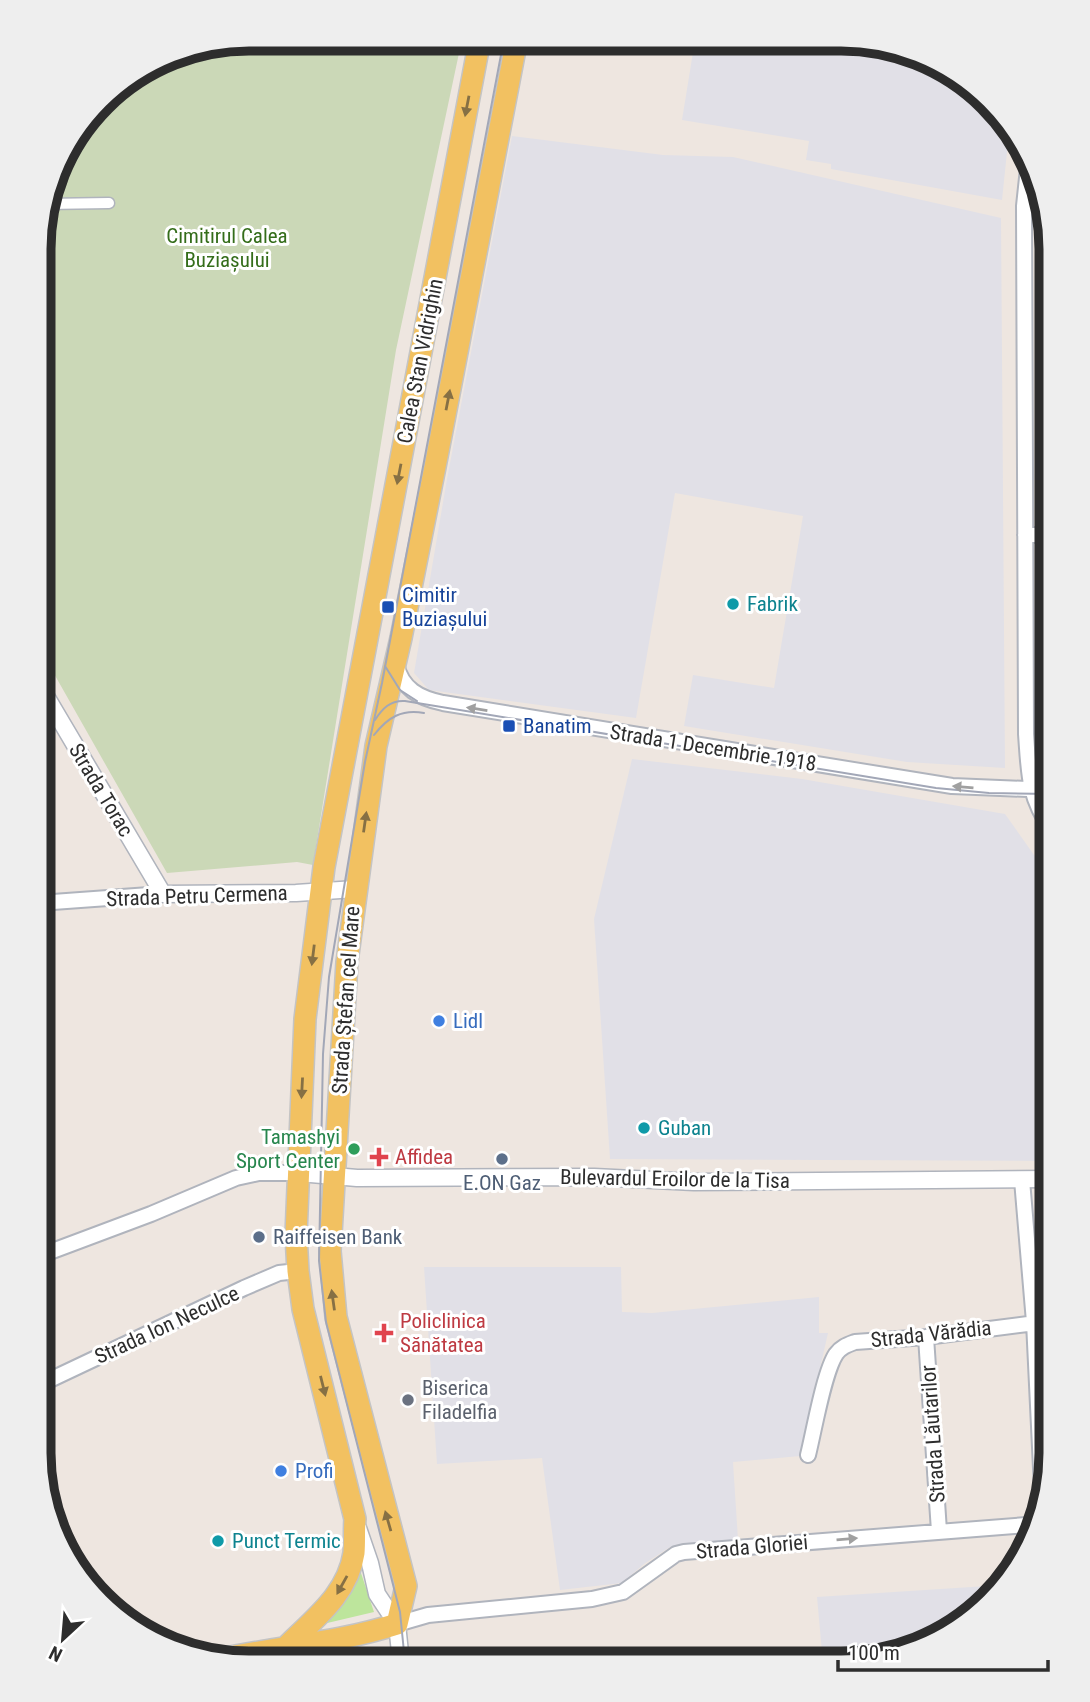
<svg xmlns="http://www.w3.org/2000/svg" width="1090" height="1702" font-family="'Roboto Condensed',sans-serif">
<rect width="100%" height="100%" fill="#eee6e0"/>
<path fill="#e1e0e7" d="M695,40H869L970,82L1009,133L1002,200L831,169V164L806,160L809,141L682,120Z
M512,136L663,155L733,157L1001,218L1005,768L907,762L684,726L693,675L774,688L803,516L675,493L636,718L429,690L414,673L447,479Z
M632,759L802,779L1005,814L1051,879L1049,1161L610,1159L594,919Z
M424,1267H621L622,1312L652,1313L819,1297V1333H828L800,1456L733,1462L738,1540L670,1547L644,1564L622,1583L560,1590L542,1458L437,1464Z
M1003,1585L922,1647L842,1663H823L817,1597Z"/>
<path fill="#bde59c" d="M359,1567L374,1612L323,1624Z"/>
<path fill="#cbd8b7" d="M248,39H462L396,350L313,865L297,862L167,873L40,649V221L60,155L110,91L168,54Z"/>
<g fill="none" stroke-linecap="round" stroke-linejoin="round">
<g stroke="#b0b4bd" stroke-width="13">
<path id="pedestrian" d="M46,204L109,203"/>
</g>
<g stroke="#b0b4bd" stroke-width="18">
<path id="minor" d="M1029,159L1024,206L1026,734C1029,774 1028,796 1051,829
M1025,535H1051
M396,664C402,689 419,698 443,703L952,786L1051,790
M39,903L163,894
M1022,1180L1034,1322L1043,1510
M39,1256L151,1214L236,1178L259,1173H299
M926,1337L939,1531
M39,1385L244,1288L279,1273L298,1271
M808,1455C814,1431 824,1372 836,1354C841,1347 847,1345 855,1342L926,1337L1051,1321
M397,1624L428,1615L592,1599L623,1592L676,1554L684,1552L1039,1524"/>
</g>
<g stroke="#b0b4bd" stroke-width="19">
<path id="tertiary" d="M40,686L163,894L296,893L355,889
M299,1173L357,1178L594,1177L694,1182L1051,1179
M358,1528L370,1563L377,1594L397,1624L401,1662"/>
</g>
<g stroke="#c4c4c4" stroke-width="24">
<path id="primary" d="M287,1646C314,1619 348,1594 354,1553C355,1542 354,1530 355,1519L303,1309L298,1271L296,1235L305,1019L324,867L480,39
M216,1660C276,1647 338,1643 397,1624L406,1586L336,1317L330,1251L347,962L376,746L401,638L435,467L517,39"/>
</g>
<use href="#pedestrian" stroke="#fff" stroke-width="10"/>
<use href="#minor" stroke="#fff" stroke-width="14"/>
<use href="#tertiary" stroke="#fff" stroke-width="16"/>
<use href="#primary" stroke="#f2c161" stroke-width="21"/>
<path stroke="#a2a7b7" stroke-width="2" d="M385,666L400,690L417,701
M375,720C382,709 390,700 405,701L936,788L989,793L1051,794
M374,735C388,717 402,709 424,713
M405,1662L400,1612L326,1322L319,1261L323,1054L329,977L365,762L382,683L504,39"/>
</g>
<defs><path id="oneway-solid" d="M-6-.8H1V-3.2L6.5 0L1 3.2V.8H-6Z" transform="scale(1.75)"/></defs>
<g fill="#867044">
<use href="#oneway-solid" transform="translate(467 106) rotate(101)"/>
<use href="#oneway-solid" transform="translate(448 400) rotate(-79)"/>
<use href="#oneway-solid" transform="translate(399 474) rotate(101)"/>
<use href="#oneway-solid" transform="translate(365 822) rotate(-82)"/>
<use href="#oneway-solid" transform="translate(313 955) rotate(97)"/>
<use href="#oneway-solid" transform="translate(302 1088) rotate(93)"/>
<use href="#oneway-solid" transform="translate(333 1300) rotate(-98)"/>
<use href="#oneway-solid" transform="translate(323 1386) rotate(76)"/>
<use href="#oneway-solid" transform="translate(388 1521) rotate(-106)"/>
<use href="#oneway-solid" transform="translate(342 1585) rotate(119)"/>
</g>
<g fill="#a0a0a0">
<use href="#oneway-solid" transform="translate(477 709) rotate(-171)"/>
<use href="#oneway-solid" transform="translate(963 787) rotate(-175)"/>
<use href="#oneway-solid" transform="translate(847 1539) rotate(-5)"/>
</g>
<g fill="#0f9aa8" stroke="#fff" stroke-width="2.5">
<circle cx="733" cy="604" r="7"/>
<circle cx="644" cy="1128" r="7"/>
<circle cx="218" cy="1541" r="7"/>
</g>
<g fill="#1a4fb4" stroke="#fff" stroke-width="2.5">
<rect x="381" y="600" width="14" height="14" rx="3.5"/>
<rect x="502" y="719" width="14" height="14" rx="3.5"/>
</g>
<g fill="#3f7fe0" stroke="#fff" stroke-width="2.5">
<circle cx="439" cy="1021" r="7"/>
<circle cx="281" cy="1471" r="7"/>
</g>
<circle fill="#2e9e5b" stroke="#fff" stroke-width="2.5" cx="354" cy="1149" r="7"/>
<g fill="#e0444e" stroke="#fff" stroke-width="2.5">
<path d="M375.5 1146.5h7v7h7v7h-7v7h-7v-7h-7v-7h7z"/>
<path d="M380.5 1322.5h7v7h7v7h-7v7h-7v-7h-7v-7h7z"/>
</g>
<g fill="#5c6f8a" stroke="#fff" stroke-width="2.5">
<circle cx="502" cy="1159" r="7"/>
<circle cx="259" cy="1237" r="7"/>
</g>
<circle fill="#6b7280" stroke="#fff" stroke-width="2.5" cx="408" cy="1400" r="7"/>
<g text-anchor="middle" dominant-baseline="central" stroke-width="6" stroke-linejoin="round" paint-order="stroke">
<g font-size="21" fill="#346d1a" stroke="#fff">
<text x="227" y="236">Cimitirul Calea<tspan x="227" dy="24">Buziașului</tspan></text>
</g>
<g font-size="21" fill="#2d2d2d" stroke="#fff">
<text transform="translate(420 361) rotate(-79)">Calea Stan Vidrighin</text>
<text transform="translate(713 748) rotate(9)">Strada 1 Decembrie 1918</text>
<text transform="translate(101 790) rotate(59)">Strada Torac</text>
<text transform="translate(197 896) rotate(-2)">Strada Petru Cermena</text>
<text transform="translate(346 1000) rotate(-86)">Strada Ștefan cel Mare</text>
<text transform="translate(675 1179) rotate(1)">Bulevardul Eroilor de la Tisa</text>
<text transform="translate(167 1325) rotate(-25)">Strada Ion Neculce</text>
<text transform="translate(931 1334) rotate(-6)">Strada Vărădia</text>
<text transform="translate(933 1434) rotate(-94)">Strada Lăutarilor</text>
<text transform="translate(752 1547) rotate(-5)">Strada Gloriei</text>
</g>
<g font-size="21" fill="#164399" stroke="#fff" text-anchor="start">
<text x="402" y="595">Cimitir<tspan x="402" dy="24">Buziașului</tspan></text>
<text x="523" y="726">Banatim</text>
</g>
<g font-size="21" fill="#0d838f" stroke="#fff" text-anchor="start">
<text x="747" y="604">Fabrik</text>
<text x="658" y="1128">Guban</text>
<text x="232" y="1541">Punct Termic</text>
</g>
<g font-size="21" fill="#366cbe" stroke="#fff" text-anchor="start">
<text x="453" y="1021">Lidl</text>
<text x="295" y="1471">Profi</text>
</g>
<g font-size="21" fill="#27864d" stroke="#fff" text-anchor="end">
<text x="340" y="1137">Tamashyi<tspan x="340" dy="24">Sport Center</tspan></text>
</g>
<g font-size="21" fill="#be3a42" stroke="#fff" text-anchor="start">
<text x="395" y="1157">Affidea</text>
<text x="400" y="1321">Policlinica<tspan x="400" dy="24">Sănătatea</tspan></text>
</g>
<g font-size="21" fill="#4e5e75" stroke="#fff">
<text x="502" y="1183">E.ON Gaz</text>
<text x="273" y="1237" text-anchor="start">Raiffeisen Bank</text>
</g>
<g font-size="21" fill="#5b616d" stroke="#fff" text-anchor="start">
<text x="422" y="1388">Biserica<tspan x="422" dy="24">Filadelfia</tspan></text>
</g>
</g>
<path d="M0 0H1090V1702H0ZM249 51H841A198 198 0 0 1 1039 249V1453A198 198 0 0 1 841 1651H249A198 198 0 0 1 51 1453V249A198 198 0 0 1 249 51Z" fill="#eee" fill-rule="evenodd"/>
<path fill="none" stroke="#2d2d2d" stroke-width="9" d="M249 51H841A198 198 0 0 1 1039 249V1453A198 198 0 0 1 841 1651H249A198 198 0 0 1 51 1453V249A198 198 0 0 1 249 51Z"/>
<g transform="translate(63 1639) rotate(206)" stroke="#ffffff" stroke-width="5" paint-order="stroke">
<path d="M0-5L12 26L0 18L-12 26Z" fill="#2d2d2d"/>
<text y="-10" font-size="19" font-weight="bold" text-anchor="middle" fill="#2d2d2d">N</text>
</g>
<path d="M838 1660v10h210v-10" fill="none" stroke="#2d2d2d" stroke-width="3.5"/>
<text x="848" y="1660" font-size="21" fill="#2d2d2d" stroke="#ffffff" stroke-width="5" paint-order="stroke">100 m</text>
</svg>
